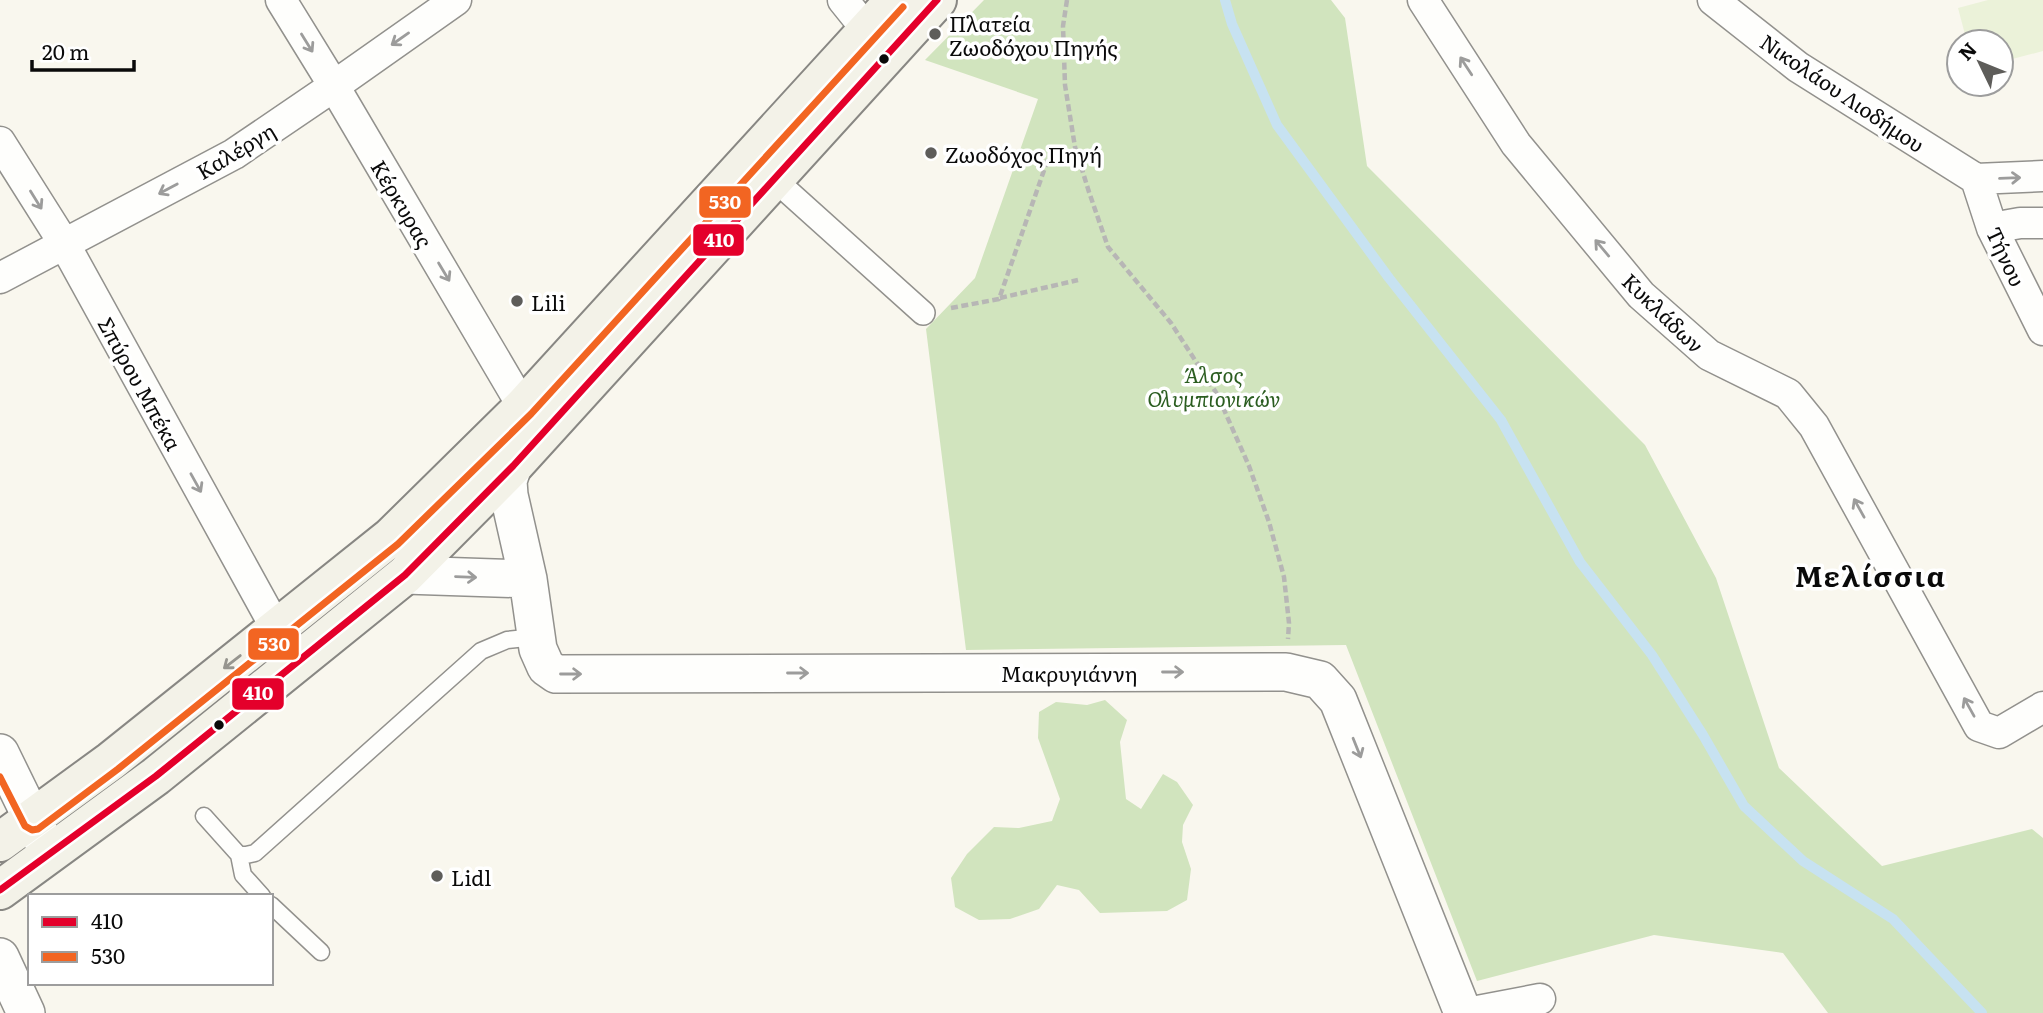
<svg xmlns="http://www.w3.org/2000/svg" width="2043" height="1013" font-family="Literata,serif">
<rect width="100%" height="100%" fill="#f9f7ee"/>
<path fill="#d1e4be" d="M984,0H1331L1345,18L1367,166L1645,445L1716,578L1779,768L1882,866L2032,829L2043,838V1013H1828L1783,953L1654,935L1477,981L1346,645L966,650L926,329L975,278L1038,99L925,60Z
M1105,700L1127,720L1120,742L1126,799L1141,809L1163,774L1177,782L1193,805L1183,825L1182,842L1191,869L1187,900L1167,911L1100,913L1079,890L1057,885L1039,909L1010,919L979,920L955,907L951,878L967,854L994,827L1019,828L1052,821L1060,799L1038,738L1039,712L1056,702L1087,705Z"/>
<path fill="#ebf2d9" d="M1988,0H2043V51L2001,62V42H1967L1958,8Z"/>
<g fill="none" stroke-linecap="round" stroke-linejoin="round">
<path stroke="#c7e2f1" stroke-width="10" d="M1225,0L1232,24L1277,125L1389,278L1501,420L1580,562L1652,655L1703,735L1744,806L1803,861L1893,919L1982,1013"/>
<g stroke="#92918d" stroke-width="19">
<path id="service" d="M204,816L239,855H246L255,853L481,651L507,640L536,637
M239,855L243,875L262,896
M271,905L321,952"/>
</g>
<g stroke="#92918d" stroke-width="26">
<path id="pedestrian" d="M775,180L923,313"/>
</g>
<g stroke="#92918d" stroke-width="33">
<path id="minor" d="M281,0L334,86L523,407
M843,0L880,46
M1423,0L1516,144L1641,295L1709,355L1788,394L1814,426L1979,726L1999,733L2043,707
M1713,0L1798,67L1976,179
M0,142L65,245L276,628
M1976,179L1992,228L2043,330
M1976,179L2043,176
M1992,228L2020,223H2043
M0,278L234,154L334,86L456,0
M1467,1013L1540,999"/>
</g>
<g stroke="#92918d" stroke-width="40">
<path id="tertiary" d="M513,466L508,481L509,495L528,579L538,649L546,667L556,674L1286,672L1320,680L1338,700L1463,1013
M405,575L528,579
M0,753L46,847
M0,957L26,1013"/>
</g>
<g stroke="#888783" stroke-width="42">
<path id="secondary" d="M0,842L111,761L391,537L523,407L895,0
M0,890L156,776L405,575L513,466L937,0"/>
</g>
<path stroke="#b7b6b5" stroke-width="4.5" stroke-dasharray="7 3.5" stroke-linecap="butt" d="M1067,0L1063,26L1065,85L1075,147L1089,192L1108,247L1171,323L1217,394L1249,466L1269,522L1284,577L1289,623L1288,639
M1000,298L1078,280
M951,308L999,299L1048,159"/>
<use href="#service" stroke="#fefefc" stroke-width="16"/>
<use href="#pedestrian" stroke="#fefefc" stroke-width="23"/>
<use href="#minor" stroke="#fefefc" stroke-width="30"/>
<use href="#tertiary" stroke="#fefefc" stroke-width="37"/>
<use href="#secondary" stroke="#f3f2e8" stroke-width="38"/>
<g stroke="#fff" stroke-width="12">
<path id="bus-1" d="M0,890L156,776L405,575L513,466L937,0"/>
</g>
<g stroke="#fff" stroke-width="12">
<path id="bus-2" d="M0,777L25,826L32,830L38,829L118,769L398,544L531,414L903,7"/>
</g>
<use href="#bus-1" stroke="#e4002b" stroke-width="7"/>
<use href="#bus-2" stroke="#f26522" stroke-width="7"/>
</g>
<defs><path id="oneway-shaft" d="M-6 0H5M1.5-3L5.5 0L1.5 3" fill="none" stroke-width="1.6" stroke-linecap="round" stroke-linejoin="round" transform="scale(1.75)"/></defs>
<g stroke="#9c9c9b">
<use href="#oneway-shaft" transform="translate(400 39) rotate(145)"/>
<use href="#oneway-shaft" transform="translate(307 43) rotate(58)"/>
<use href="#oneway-shaft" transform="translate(1466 66) rotate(-123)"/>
<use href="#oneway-shaft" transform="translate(2010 178) rotate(-2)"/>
<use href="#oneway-shaft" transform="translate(168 189) rotate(152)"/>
<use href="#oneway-shaft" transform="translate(36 200) rotate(58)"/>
<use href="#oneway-shaft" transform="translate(1602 248) rotate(-130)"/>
<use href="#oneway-shaft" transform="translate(444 272) rotate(59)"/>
<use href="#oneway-shaft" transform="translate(196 483) rotate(61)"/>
<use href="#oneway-shaft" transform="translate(1859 508) rotate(-119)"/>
<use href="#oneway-shaft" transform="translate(466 577) rotate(2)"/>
<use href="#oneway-shaft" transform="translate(1173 672)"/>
<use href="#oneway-shaft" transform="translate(798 673)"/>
<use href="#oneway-shaft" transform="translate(571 674)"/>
<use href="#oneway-shaft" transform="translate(1969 707) rotate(-119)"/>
<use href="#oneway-shaft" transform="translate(1357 748) rotate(68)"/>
</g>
<use stroke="#96958f" href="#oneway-shaft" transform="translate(232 662) rotate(142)"/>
<g fill="#5e5d5a" stroke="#fff" stroke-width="2.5">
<circle cx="935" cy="34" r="7"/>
<circle cx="931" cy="153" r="7"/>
<circle cx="517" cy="301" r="7"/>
<circle cx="437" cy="876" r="7"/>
</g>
<g fill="#0a0a0a" stroke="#fff" stroke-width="2.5">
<circle cx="884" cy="59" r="6"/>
<circle cx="219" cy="725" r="6"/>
</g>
<g text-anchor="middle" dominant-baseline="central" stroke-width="7" stroke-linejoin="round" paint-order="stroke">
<g font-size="21" fill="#0a0a0a" stroke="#fff" text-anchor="start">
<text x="949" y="22">Πλατεία<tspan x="949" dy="24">Ζωοδόχου Πηγής</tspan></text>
<text x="945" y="153">Ζωοδόχος Πηγή</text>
<text x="531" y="301">Lili</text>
<text x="451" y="876">Lidl</text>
</g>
<g font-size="21" fill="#0a0a0a" stroke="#fff">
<text transform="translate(1843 92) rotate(34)">Νικολάου Λιοδήμου</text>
<text transform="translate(235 150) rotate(-31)">Καλέργη</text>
<text transform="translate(403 203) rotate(59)">Κέρκυρας</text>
<text transform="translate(2007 256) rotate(65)">Τήνου</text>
<text transform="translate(1664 312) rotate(44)">Κυκλάδων</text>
<text transform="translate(141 383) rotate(61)">Σπύρου Μπέκα</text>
<text x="1069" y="672">Μακρυγιάννη</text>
</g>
<g font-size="21" font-style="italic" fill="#2b5d20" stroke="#fff">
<text x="1214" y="373">Άλσος<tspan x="1214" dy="24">Ολυμπιονικών</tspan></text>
</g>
<g font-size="28" font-weight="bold" letter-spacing="2" fill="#0a0a0a" stroke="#fff">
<text x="1871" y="575">Μελίσσια</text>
</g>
</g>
<g stroke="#fff" stroke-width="2.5">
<rect x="698" y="185" width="54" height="34" rx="7" fill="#f26522"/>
<rect x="692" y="223" width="53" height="34" rx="7" fill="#e4002b"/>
<rect x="247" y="627" width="53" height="34" rx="7" fill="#f26522"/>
<rect x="231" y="677" width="54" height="34" rx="7" fill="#e4002b"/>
</g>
<g font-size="19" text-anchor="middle" font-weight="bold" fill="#fff">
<text x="725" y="209">530</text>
<text x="719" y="247">410</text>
<text x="274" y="651">530</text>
<text x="258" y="700">410</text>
</g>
<rect x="28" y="894" width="245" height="91" fill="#ffffff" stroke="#9d9d9d" stroke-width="2"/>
<rect x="42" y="917" width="35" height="10" fill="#e4002b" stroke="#9d9d9d" stroke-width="2"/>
<text x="91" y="929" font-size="21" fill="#0a0a0a">410</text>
<rect x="42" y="952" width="35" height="10" fill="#f26522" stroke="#9d9d9d" stroke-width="2"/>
<text x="91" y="964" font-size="21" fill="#0a0a0a">530</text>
<g transform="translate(1980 63) rotate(313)"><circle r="33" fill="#ffffff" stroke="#9d9d9d" stroke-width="2"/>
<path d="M0-5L12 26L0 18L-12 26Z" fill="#5e5d5a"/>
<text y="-10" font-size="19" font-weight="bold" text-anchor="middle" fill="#0a0a0a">N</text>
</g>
<path d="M32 60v10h102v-10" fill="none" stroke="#0a0a0a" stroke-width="3.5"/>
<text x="42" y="60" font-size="21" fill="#0a0a0a" stroke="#ffffff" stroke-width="5" paint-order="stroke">20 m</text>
</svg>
